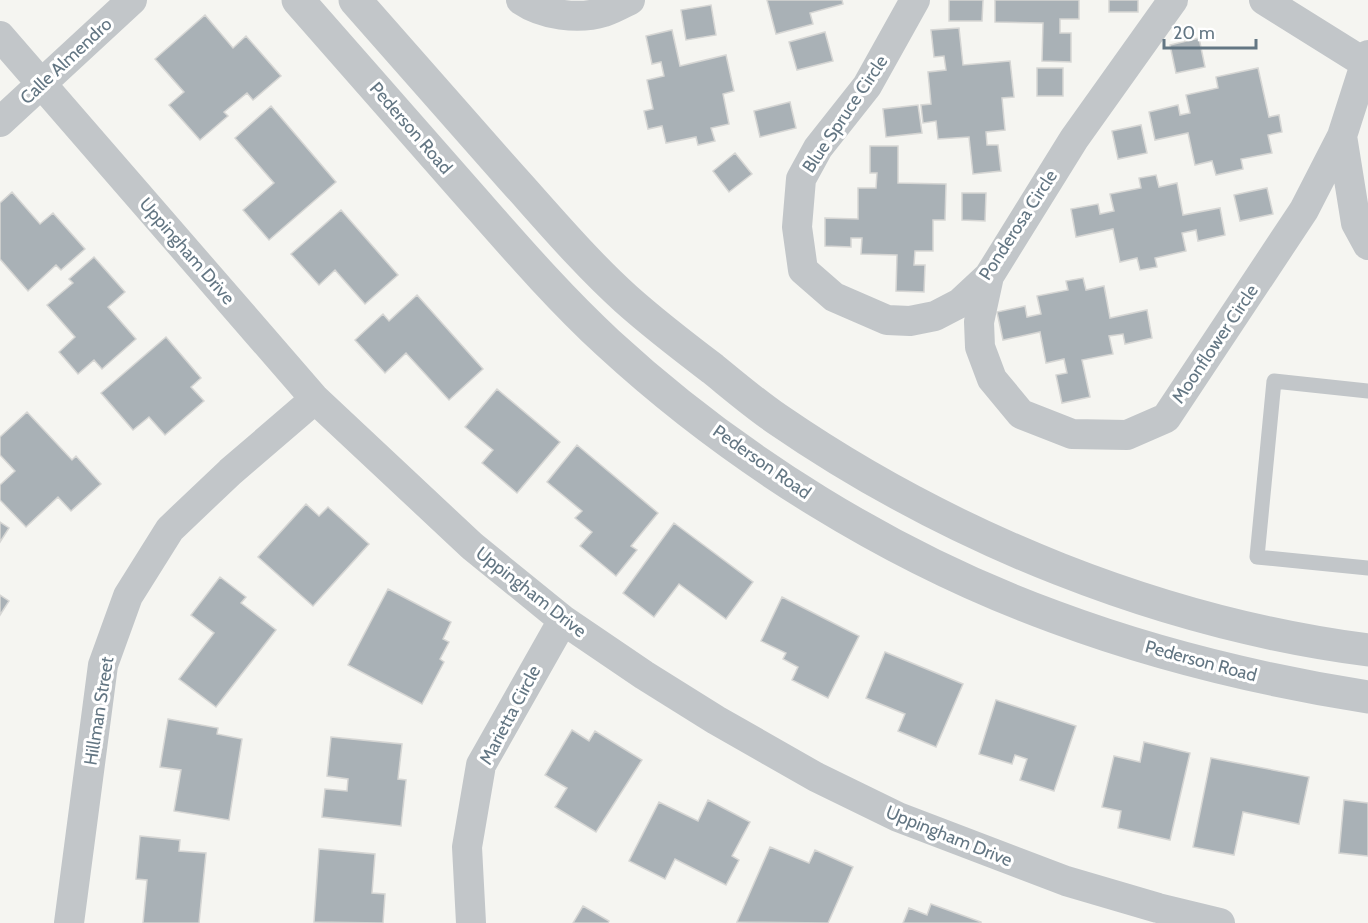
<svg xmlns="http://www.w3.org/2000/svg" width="1368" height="923" font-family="Cabin,sans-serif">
<rect width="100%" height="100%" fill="#f5f5f1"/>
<path fill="#a9b1b6" stroke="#d6d6d4" stroke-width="1.5" d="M767,0H842L843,4L810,13L813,24L776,34Z
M949,0H983L982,21H949Z
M995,0H1079V19H1060V33H1071V62L1042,61L1043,23L995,22Z
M1109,0H1138V12H1109Z
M711,5L716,35L686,40L681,10Z
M205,15L233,48L246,36L281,76L253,100L247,93L224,112L228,116L200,140L169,105L184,92L155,59Z
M959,28L963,65L1010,61L1014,97L1002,98L1005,130L986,132L987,145H998L1001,171L973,174L969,137L938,139L936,121L923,123L921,105L931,104L928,72L946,70L944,56L934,57L931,30Z
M672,30L680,66L726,55L734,91L723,94L729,124L711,128L715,141L698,145L696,137L666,143L662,126L648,129L644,111L653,109L647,80L664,76L661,62L652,64L646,36Z
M825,32L833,61L797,70L789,42Z
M1199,38L1205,67L1176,73L1170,45Z
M1037,68H1063V96H1037Z
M1258,68L1269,117L1279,115L1282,132L1268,135L1272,153L1241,159L1243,169L1216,175L1212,161L1195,165L1188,133L1155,140L1149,112L1178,105L1180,115L1190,113L1186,95L1218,88L1216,77Z
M790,102L796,128L760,137L754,111Z
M918,105L922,133L886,137L883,109Z
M271,106L336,182L269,240L243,210L274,183L235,138Z
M1141,125L1147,153L1118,159L1112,131Z
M870,146H898V183L946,184L945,220H933V251H915L914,265H925L924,292L896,291L897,255L861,254L862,238H851V247L825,246V218L858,219V188H876L877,173H870Z
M735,153L752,174L729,192L713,171Z
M1156,175L1159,187L1177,183L1183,215L1220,208L1225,235L1198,241L1196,230L1182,233L1186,251L1155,258L1157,267L1140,270L1137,258L1120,262L1113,229L1076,237L1071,209L1098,204L1100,214L1114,211L1110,194L1141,188L1139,178Z
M1267,188L1273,214L1240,221L1234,195Z
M12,192L40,224L53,213L85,249L61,270L56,265L28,291L0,259V203Z
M962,193H986L985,221L962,220Z
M341,210L398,275L365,304L335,270L319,285L291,254Z
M94,257L125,292L108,307L136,339L102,369L94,360L78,374L59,352L75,337L47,305L73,283L69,279Z
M1083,278L1086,290L1104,286L1110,318L1147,310L1152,338L1125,344L1123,334L1109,336L1113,354L1082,360L1090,397L1062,403L1056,375L1067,373L1064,359L1046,363L1040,332L1003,340L997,312L1025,306L1027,317L1041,314L1037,296L1068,290L1066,281Z
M417,295L483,369L449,400L406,353L385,373L355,340L383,314L389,321Z
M166,337L201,378L191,387L204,401L165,435L149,417L133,430L101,393Z
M497,389L560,442L517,493L482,463L493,450L465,427Z
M27,412L72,460L76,456L101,484L71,511L58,497L26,527L0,500V485L15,471L0,455V437Z
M577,445L658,513L631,546L637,550L616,576L580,546L592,532L575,518L582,511L547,482Z
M306,504L319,516L328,507L369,544L313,606L258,557Z
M0,522L9,528L0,542Z
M674,523L753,582L726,619L679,584L654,617L623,593Z
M220,577L246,597L241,603L276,630L216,707L179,679L214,633L191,615Z
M388,589L451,622L443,639L449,642L440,659L444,662L422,704L348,665Z
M0,595L9,601L0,615Z
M782,597L859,636L828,698L792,680L798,667L783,659L786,653L761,641Z
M885,652L963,684L936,747L898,731L905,714L866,698Z
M996,700L1076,726L1054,791L1020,780L1027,759L1015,755L1012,764L979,754Z
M168,719L218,728L217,734L242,739L229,820L174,811L181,770L160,767Z
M572,730L589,741L595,731L642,760L596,832L555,807L567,788L545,775Z
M331,737L402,744L398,779L406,780L401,826L322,817L325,789L347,791L348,779L327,776Z
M1144,742L1190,753L1170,840L1118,828L1121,811L1102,807L1114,756L1140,762Z
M1211,758L1309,777L1299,824L1243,812L1234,855L1193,847Z
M708,800L750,822L732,856L739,860L726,885L675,859L665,879L629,861L659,802L698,821Z
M1344,800L1368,803V856L1339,853Z
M140,836L180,840L179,851L206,853L199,923H143L147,880L136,879Z
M770,847L809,863L815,850L853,867L828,923L737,922Z
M319,849L375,854L372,893L385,894L383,923L314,922Z
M931,904L981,922V923H903L909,908L927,915Z
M583,906L609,921L608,923H573Z"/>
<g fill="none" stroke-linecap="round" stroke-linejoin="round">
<path stroke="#c2c6c9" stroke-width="15" d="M1368,391L1274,381L1257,557L1368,568"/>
<path stroke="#c2c6c9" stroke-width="30" d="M521,0C543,15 578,20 604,12C613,9 622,4 630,0
M915,0L867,86L818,148L801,179L797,227L803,270L834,297L887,320L910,321L935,316L960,303L989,276L1074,139L1173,0
M1264,0L1368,65
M0,36L315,399L472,546L563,620L644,675L716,720L816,777L898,817L1066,881L1158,908L1220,923
M0,122L132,0
M1342,136L1356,223L1368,245
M989,276L979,322L980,347L992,379L1021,414L1072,434L1127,435L1166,418L1304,210L1342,136L1368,55
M69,923L103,665L128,596L170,529L230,472L315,399
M471,923L467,847L481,765L563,620"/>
<path stroke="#c2c6c9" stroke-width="33" d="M298,0C353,63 408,126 464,189C510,241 556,295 608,343C735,460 893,558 1055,617C1157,655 1261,680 1368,697
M355,0C407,59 459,118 511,177C548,218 585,262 626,299C654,324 684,347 713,369C734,386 755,404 777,419C950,538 1160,623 1368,650"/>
</g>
<g text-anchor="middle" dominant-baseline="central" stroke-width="6" stroke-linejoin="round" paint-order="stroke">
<g font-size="18" fill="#637683" stroke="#fff">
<text transform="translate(66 61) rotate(-43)">Calle Almendro</text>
<text transform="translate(845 114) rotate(-56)">Blue Spruce Circle</text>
<text transform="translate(411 128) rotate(49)">Pederson Road</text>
<text transform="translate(1018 225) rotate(-57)">Ponderosa Circle</text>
<text transform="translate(187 251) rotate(49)">Uppingham Drive</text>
<text transform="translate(1215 344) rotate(-56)">Moonflower Circle</text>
<text transform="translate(762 462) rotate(35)">Pederson Road</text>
<text transform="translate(531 592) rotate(38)">Uppingham Drive</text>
<text transform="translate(1201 661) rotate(15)">Pederson Road</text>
<text transform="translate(99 711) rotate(-81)">Hillman Street</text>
<text transform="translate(510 715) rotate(-62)">Marietta Circle</text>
<text transform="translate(949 836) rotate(22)">Uppingham Drive</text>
</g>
</g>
<path d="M1164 39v9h92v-9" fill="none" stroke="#637683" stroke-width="3"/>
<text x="1173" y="39" font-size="18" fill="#637683" stroke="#ffffff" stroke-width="4.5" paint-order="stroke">20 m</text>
</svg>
